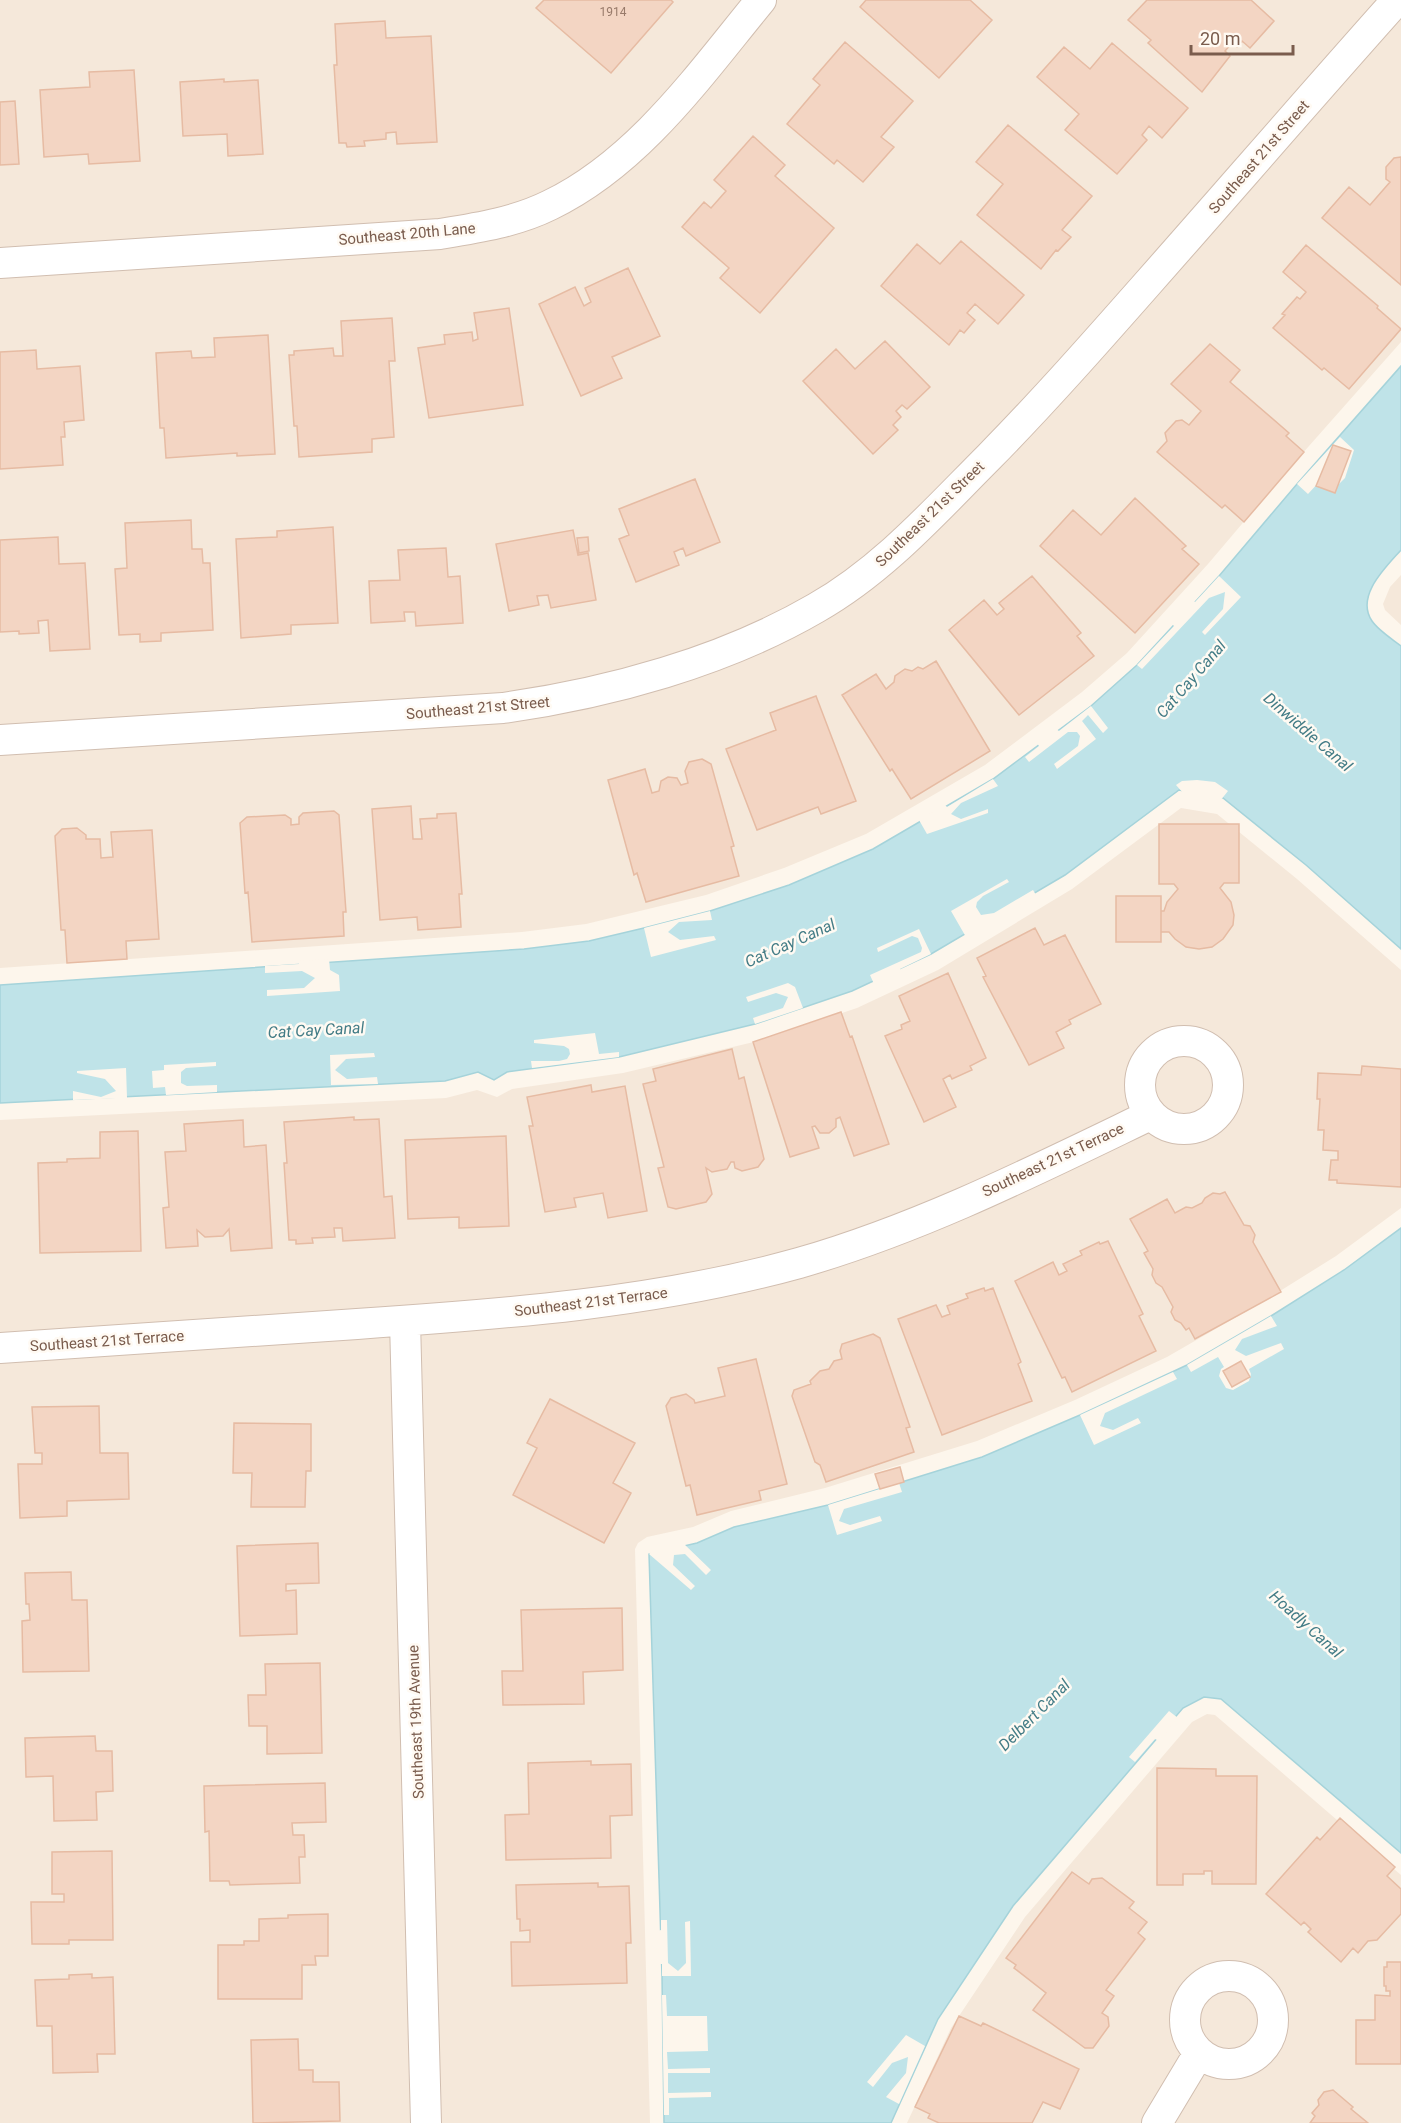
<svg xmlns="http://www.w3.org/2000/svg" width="1401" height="2123" font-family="Roboto,sans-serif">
<rect width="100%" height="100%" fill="#fdf6ec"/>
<path fill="#f5e8da" d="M0,0H1401V342L1286,472L1208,564L1127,653L1082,692L985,765L866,834L784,868L706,895L586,924L522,932L0,968Z
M1401,575V625L1385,610L1383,604L1390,587Z
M1181,808L1217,814L1297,879L1401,970V1208L1336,1256L1264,1301L1167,1357L1075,1400L977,1441L825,1488L731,1511L693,1527L647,1537L638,1543L635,1549L650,2123H0V1120L446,1098L477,1090L497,1097L512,1089L623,1073L758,1041L857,1008L938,970L1072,889Z
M1207,1714L1215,1715L1401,1875V2123H907L951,2028L1025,1917L1192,1722Z"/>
<path fill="#bfe3e8" stroke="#a5d3da" stroke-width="1.5" d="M1401,366V550C1386,567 1355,596 1372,621C1378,630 1392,639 1401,646V949L1306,865L1223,798L1179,790L1065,875L931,954L852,991L755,1024L619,1057L507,1072L494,1080L478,1072L445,1081L0,1103V985L524,949L589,941L644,928L710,911L789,885L873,849L993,779L1091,706L1137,665L1219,576L1297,484Z
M1401,1228V1853L1221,1699L1204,1697L1183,1708L1013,1906L938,2019L891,2123H664L662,1976L649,1554L697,1543L734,1527L828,1505L982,1457L1080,1415L1187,1365L1271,1316L1344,1270Z"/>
<path fill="#fdf6ec" d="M1340,437L1354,450L1345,478L1337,486L1319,482L1308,494L1297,484Z
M1219,576L1241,597L1205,635L1202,632L1223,609L1225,592L1209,598L1142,669L1137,665L1174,626L1172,624L1192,600L1195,602Z
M1091,706L1108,728L1103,733L1088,715L1082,721L1096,739L1057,769L1054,764L1078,746L1080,736L1077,732H1068L1029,762L1025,757L1039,746L1037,743L1056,729L1059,731Z
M993,779L998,786L961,803L951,814L961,819L988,809V813L927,834L919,820L945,805L947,807Z
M1197,780L1215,782L1228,791L1220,801L1184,794L1176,785L1182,781Z
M1007,879L1009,882L983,896L977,902L976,907L981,915L994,913L1033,890L1036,895L966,937L951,911Z
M710,911L712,920L679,922L668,932L680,940L714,936L716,940L651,957L644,928Z
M919,929L931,954L900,969L901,972L874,984L870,975L921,952L922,948L918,938L912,936L878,952L877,948Z
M329,959L330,970L339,975L340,991L267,996V990L304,988L315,978L302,971L265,973V966L299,964V961Z
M788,983L795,987L803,1008L755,1024L753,1018L783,1008L788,997L776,993L748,1002L746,997Z
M595,1033L599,1054L619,1052V1057L532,1068L531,1061H559L567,1059L570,1054L569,1049L564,1046L534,1043V1040Z
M374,1053L375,1057L346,1059L335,1070L347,1079L377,1077L378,1084L331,1085L330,1055Z
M216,1062V1066L186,1068L181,1072V1083L187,1086L217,1085V1092L166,1095L165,1087L153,1088L152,1071L164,1070V1065Z
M126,1068L127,1098L73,1100V1091L101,1097L116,1091L105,1079L77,1073V1071Z
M1271,1316L1277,1326L1242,1339L1235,1350L1246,1356L1281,1343L1284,1349L1249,1369L1251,1374L1249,1381L1233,1390L1226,1388L1219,1376L1221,1369L1224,1367L1218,1357L1191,1372L1187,1365Z
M1173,1372L1177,1379L1105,1413L1100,1426L1113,1430L1138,1418L1141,1423L1094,1445L1080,1415Z
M899,1483L902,1492L844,1509L839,1521L850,1525L880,1516L882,1521L837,1535L828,1505Z
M683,1543L711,1570L706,1575L685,1554L674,1555L673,1565L695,1586L691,1590L649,1554L654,1549Z
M1169,1711L1178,1718L1159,1741L1155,1739L1135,1762L1129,1757Z
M661,1920H667L668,1963L678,1971L686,1963L685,1922L690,1921L691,1976H662V1964H659L658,1931L661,1930Z
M662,1995H666L667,2016H707L708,2051L667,2052L668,2069L710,2068V2073H668V2093L711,2092V2097L669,2098V2115H664Z
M906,2035L925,2046L899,2104L886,2097L906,2073L908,2057L892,2063L873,2087L867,2082Z"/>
<path fill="#f3d5c3" stroke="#e6bba3" stroke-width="1.5" d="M544,0H671L673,2L611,73L536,8Z
M866,0H970L992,20L939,78L860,7Z
M1147,0H1251L1274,21L1250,48L1242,41L1237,47L1232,43L1225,51L1230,56L1202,92L1148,43L1151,40L1128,20Z
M385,21L386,38L431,36L437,142L397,144L396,132L386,133V139L364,141L365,146L347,147L346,143H339L334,65H337L335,24Z
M845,42L913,101L881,137L894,147L863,182L837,160L834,164L787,124L820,85L813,79Z
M1112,43L1188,108L1162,138L1149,126L1142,135L1147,140L1117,174L1065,130L1079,114L1037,77L1064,47L1090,69Z
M134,70L140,161L89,164L88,154L44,157L40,90L90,87L89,72Z
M224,79V82L258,80L263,154L228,156L227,134L183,136L180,82Z
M15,101L19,164L0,165V102Z
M1008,125L1092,196L1062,230L1071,237L1058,251L1056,250L1041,269L977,215L1003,184L976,162Z
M753,136L785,165L775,176L834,228L760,313L720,278L729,268L682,227L704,202L711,208L726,191L714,180Z
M1401,157V285L1322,218L1349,187L1370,205L1390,182L1386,179V167L1394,158Z
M961,241L1024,295L998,324L975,304L967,313L975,320L964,333L960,330L949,345L881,286L917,244L940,264Z
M1306,245L1378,306L1377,308L1401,329L1349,389L1324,368L1322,370L1273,328L1285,315L1282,314L1297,297L1300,299L1306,292L1283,272Z
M628,268L660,336L612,357L622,378L581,396L539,304L575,287L584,306L591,302L585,288Z
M509,308L523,405L429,418L418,348L445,344L444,335L472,332L473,341L478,339L474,313Z
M392,318L395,361H389L394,437L372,439V452L299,457L297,426H294L289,355H294V351L333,348L334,356H343L341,321Z
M268,335L275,454L237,456V453L166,458L164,428H160L156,353L191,351L192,358L215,357L214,338Z
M885,341L930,387L907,409L902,405L896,411L901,417L893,425L898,430L873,454L803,381L836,349L855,369Z
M1210,344L1240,370L1230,382L1289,433L1286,436L1304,452L1244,522L1225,505L1222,508L1157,452L1167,441L1165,433L1176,421L1182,420L1189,425L1201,411L1171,384Z
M36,350L37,369L80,366L84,420L64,422L65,437H61L63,465L0,469V352Z
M1333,445L1351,451L1335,493L1316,486Z
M695,479L720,542L686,556L683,548L674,552L679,565L636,582L619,539L629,535L619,509Z
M1135,498L1186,546L1182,549L1199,564L1135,633L1040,546L1073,510L1101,535Z
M191,520L192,549H202L203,563H210L213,630L161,633V641L140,642V634L119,635L115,569L127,568L125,523Z
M333,527L338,623L291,625V634L241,638L236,539L277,537V531Z
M573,530L578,555L588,553L596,600L551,608L548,595L537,596L539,605L509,611L496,544Z
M58,537L59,564L85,563L90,649L50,651L48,620L38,621L39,633L19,634V631L0,632V540Z
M588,537L589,551L579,553L577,538Z
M446,548L448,577L460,576L463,623L416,626L415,612H404L405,621L371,623L369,581L400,580L398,550Z
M1032,576L1081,633L1077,636L1094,656L1019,715L949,630L984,600L997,615L1004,609L999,603Z
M936,661L990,751L911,799L892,769L890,771L842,695L876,674L886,689L894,682L895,676L905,669L912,671L918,667L923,669Z
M816,696L856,801L821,814L818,807L757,830L726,749L776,730L770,713Z
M702,759L711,764L734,846L731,847L739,876L646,902L637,873L634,875L608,780L645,769L652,793L659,791L661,781L668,777L677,778L681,785L688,783L685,771L689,762Z
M411,806L413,839H422L420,819L437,818V814L456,813L462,894H459L461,927L418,930L417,917L380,920L372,809Z
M334,811L339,815L346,912H343L344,936L252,942L248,892L245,893L240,823L247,817L285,815L291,819V825L299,824V817L303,813Z
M1159,824H1239V883H1224L1220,888L1231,902L1234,915L1233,925L1223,939L1212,947L1199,949L1186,947L1175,939L1169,932H1161V911H1164L1167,902L1178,889L1174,884H1159Z
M77,828L86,835V839H100L101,858L113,857L111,832L152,830L159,939L126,941L127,959L67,963L65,930H61L55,836L62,829Z
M1116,896H1161V942H1116Z
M1035,928L1044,945L1065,935L1101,1004L1069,1020L1071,1024L1056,1032L1064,1048L1029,1065L983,977L986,976L977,958Z
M948,973L986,1058L970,1066L972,1070L952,1079L950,1075L943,1079L956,1107L924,1122L885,1036L902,1029L901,1025L910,1021L899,996Z
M841,1012L850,1037L852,1036L889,1144L854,1156L840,1117L836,1119V1127L829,1133H820L815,1126L812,1127L819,1148L790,1157L753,1042Z
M732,1049L739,1079L744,1077L764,1159L758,1167L742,1171L735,1168L734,1162H731L727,1169L712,1172L706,1168L712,1194L706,1202L676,1209L668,1207L658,1168L664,1167L643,1084L656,1081L653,1069Z
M1362,1066L1401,1069V1187L1337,1183V1180H1329L1331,1160H1338V1151L1323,1150L1324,1130H1318L1320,1099H1317L1318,1073L1361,1075Z
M591,1085L592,1092L625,1086L647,1211L608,1218L603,1193L574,1198L576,1207L545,1212L529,1126H533L527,1097Z
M354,1117V1120L379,1119L384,1197L392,1196L395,1238L343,1241L342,1228H334L335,1237L312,1238L313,1243L296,1244V1240H289L284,1163H287L284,1122Z
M243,1120L244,1147L266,1145L272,1248L231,1251L229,1229L223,1236L205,1237L197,1230L198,1246L166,1248L163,1208L169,1207L165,1152L186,1151L184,1124Z
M138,1131L141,1251L40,1253L38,1163L67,1162V1159L100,1158V1132Z
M506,1136L509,1226L459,1228V1217L408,1219L405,1140Z
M1225,1192L1244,1225L1250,1226L1255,1235L1253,1242L1281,1292L1195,1339L1189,1328L1186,1330L1181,1323L1175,1320L1171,1312L1173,1307L1162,1287L1156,1283L1152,1275L1153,1269L1144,1253L1148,1251L1130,1219L1167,1199L1175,1213L1186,1207L1192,1208L1202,1203L1205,1198L1213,1193L1220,1194Z
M1108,1241L1143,1314L1139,1316L1156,1351L1072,1392L1065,1377L1062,1378L1015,1281L1053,1262L1059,1275L1067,1271L1063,1264L1082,1255L1080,1251L1099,1242L1100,1244Z
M984,1288L985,1291L993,1288L1021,1362L1018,1364L1032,1401L942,1435L898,1319L936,1305L942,1317L950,1314L947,1306L968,1298L966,1294Z
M873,1334L880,1338L910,1427L906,1428L914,1452L826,1482L820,1465L815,1462L792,1396L794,1390L811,1384L810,1381L820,1371L829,1369L834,1361L842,1359L840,1351L842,1344Z
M756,1359L787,1484L759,1491L761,1500L697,1515L690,1485L686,1486L666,1406L671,1398L686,1394L694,1400L695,1403L725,1396L718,1368Z
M1241,1361L1250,1377L1232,1387L1223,1371Z
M550,1399L635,1443L613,1483L631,1493L604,1543L513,1495L537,1448L527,1443Z
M99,1406L100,1453H128L129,1499L67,1501V1516L20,1518L18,1464H42V1453H35L32,1407Z
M234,1423L311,1424V1471H306L305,1507H251L252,1473H233Z
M900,1467L904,1482L880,1489L875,1474Z
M318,1543L319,1583L286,1584V1591L296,1590L297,1634L240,1636L237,1546Z
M71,1572L72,1600H87L89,1671L23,1672L22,1621L30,1620L29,1604H26L25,1573Z
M622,1608L623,1670L583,1672L584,1704L503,1705L502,1671H523L521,1610Z
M320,1663L322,1753L267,1754V1726H249L248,1695H266L265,1664Z
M95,1736L96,1751H112L113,1791L96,1792L97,1820L54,1821L53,1776L26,1777L25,1738Z
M591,1761V1765L631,1764L632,1815L610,1816L611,1858L506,1860L505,1815L529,1814L528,1763Z
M1157,1768L1216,1769V1776H1257L1256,1884H1212V1871H1204V1874H1183V1885H1157Z
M325,1783L326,1822L292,1823L293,1835H304L305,1857H299L300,1883L230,1885L229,1881H210L209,1831L205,1832L204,1786Z
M1340,1818L1395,1867L1387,1876L1401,1889V1914L1377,1940L1368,1941L1358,1953L1353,1948L1341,1962L1308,1932L1311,1929L1304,1922L1301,1925L1266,1894L1317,1837L1320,1840Z
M112,1851L113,1940H69V1944H32L31,1902H64V1894H52V1852Z
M1072,1872L1089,1884L1092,1879L1102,1878L1134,1902L1129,1908L1147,1922L1138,1933L1145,1939L1106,1990L1114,1996L1102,2013L1108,2017L1109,2026L1093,2048H1085L1033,2010L1046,1993L1014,1968L1016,1965L1006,1958Z
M598,1883V1887L629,1886L631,1943H626L627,1983L512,1986L511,1942H530V1930L520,1931V1919H517L516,1885Z
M328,1914V1956H315L316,1965H302V1999H218V1945H244V1941H259V1919L288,1918V1915Z
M1387,1962H1401V2064H1356V2020H1375V1995L1390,1996V1991H1386V1986H1384V1967H1387Z
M92,1974V1978L113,1977L115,2054H97L98,2072L53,2073L52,2026H37L35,1980L69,1979V1975Z
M959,2016L981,2026L983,2023L1079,2069L1060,2109L1043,2102L1032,2123H939L928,2118L930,2114L915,2107Z
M298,2039L299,2070H313V2082H339L340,2121L253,2123L251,2040Z
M1333,2090L1353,2107L1351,2109L1368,2123H1310L1315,2116L1312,2113L1319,2105L1318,2100L1324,2092Z"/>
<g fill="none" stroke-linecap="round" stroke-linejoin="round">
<g stroke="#d1beb0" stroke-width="32">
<path id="street" d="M0,263L440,234C477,228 516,222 550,205C639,162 700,74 761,0
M0,740L503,708C609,693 723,662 816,608C883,570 935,511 989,457C1044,401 1096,342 1148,283C1231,189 1313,94 1397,0
M1140 1085a44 44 0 1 1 88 0a44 44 0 1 1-88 0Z
M405,1321L426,2123
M0,1348C119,1340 238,1332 357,1324C505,1314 655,1303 799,1263C921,1228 1036,1170 1150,1115
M1185 2020a44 44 0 1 1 88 0a44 44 0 1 1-88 0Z
M1157,2123L1199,2053"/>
</g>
<use href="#street" stroke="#fff" stroke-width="30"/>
</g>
<g text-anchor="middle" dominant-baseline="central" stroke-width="5" stroke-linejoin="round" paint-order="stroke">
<g font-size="12" fill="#987a6a">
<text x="613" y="12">1914</text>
</g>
<g font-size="15" fill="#7a5c4d" stroke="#fffaf3">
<text transform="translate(1259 157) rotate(-49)">Southeast 21st Street</text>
<text transform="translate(407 234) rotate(-5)">Southeast 20th Lane</text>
<text transform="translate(930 514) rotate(-44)">Southeast 21st Street</text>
<text transform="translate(478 708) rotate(-5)">Southeast 21st Street</text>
<text transform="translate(1053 1160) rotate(-25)">Southeast 21st Terrace</text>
<text transform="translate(591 1302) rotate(-7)">Southeast 21st Terrace</text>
<text transform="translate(107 1341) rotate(-4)">Southeast 21st Terrace</text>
<text transform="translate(416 1722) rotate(-92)">Southeast 19th Avenue</text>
</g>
<g font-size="16" font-style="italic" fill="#437c86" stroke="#fffaf3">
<text transform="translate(1191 679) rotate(-49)">Cat Cay Canal</text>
<text transform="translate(1308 732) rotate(41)">Dinwiddie Canal</text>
<text transform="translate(790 943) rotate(-24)">Cat Cay Canal</text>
<text transform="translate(316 1030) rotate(-3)">Cat Cay Canal</text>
<text transform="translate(1306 1624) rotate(42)">Hoadly Canal</text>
<text transform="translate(1034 1715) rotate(-45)">Delbert Canal</text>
</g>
</g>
<path d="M1191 45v9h102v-9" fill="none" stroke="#7a5c4d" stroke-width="3"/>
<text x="1200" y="45" font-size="18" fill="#7a5c4d" stroke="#fffaf3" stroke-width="4.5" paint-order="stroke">20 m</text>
</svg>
